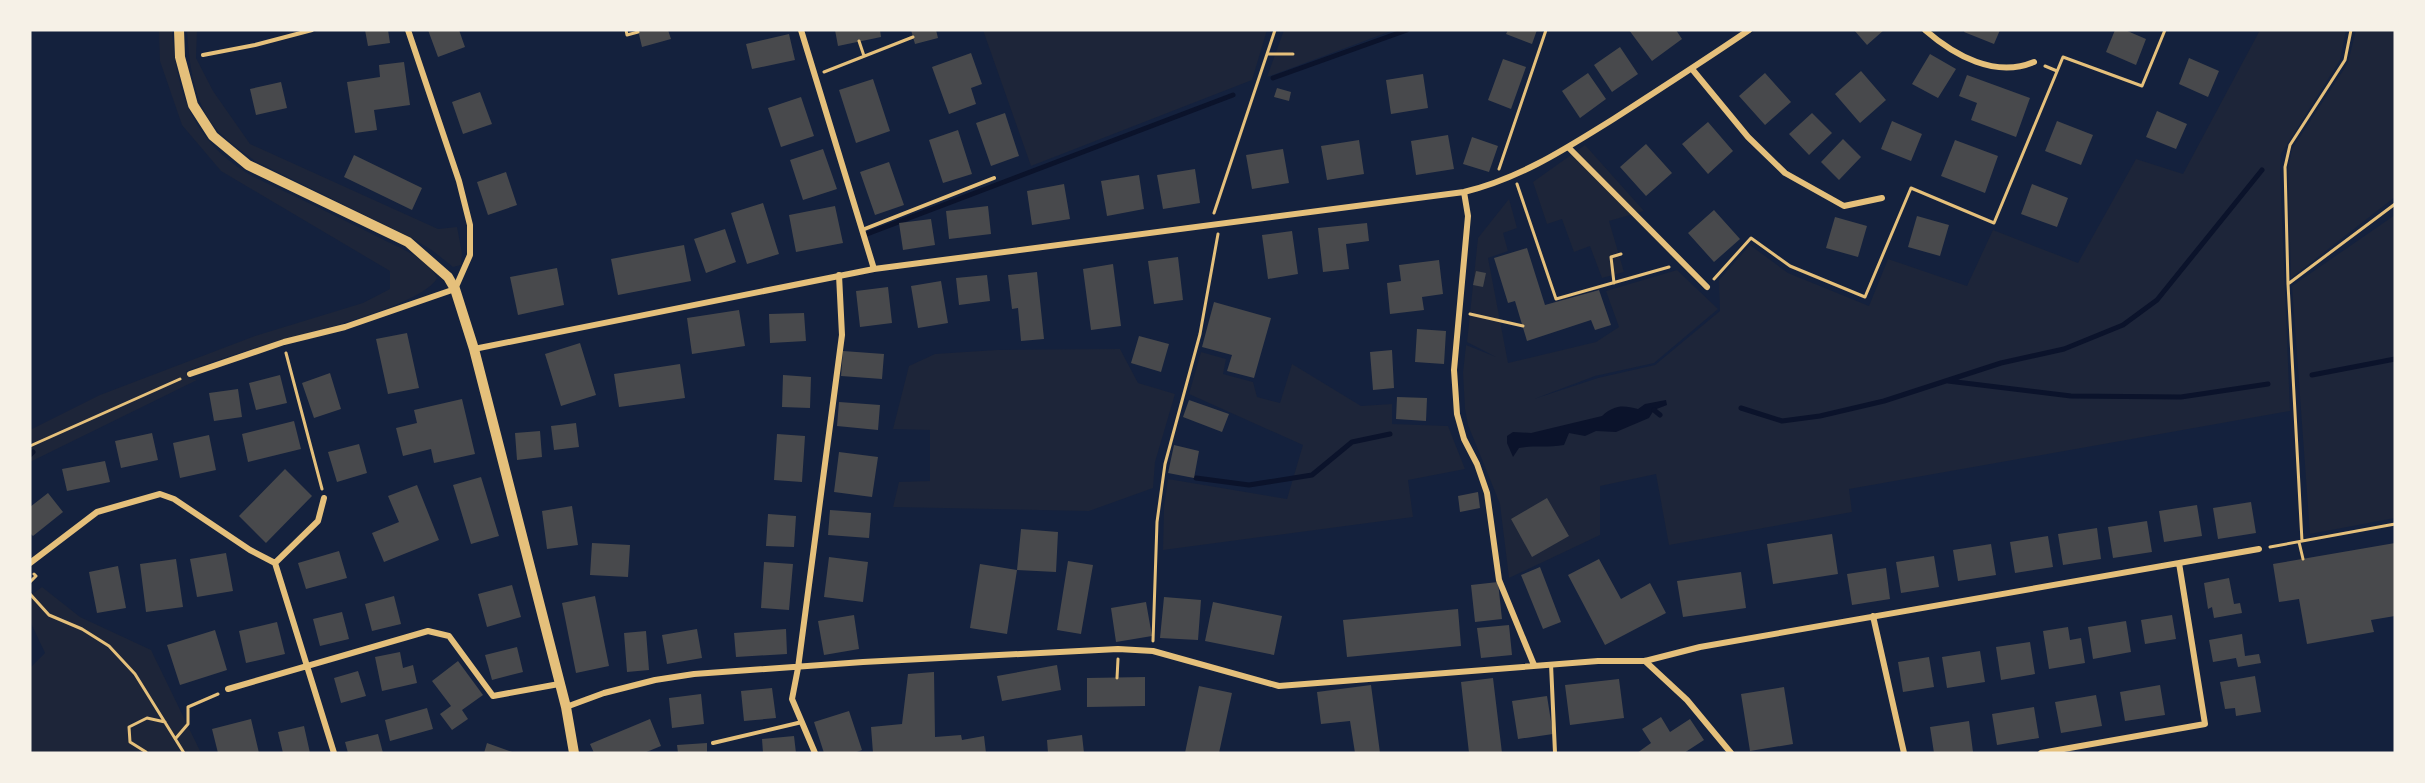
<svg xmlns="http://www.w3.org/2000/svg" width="2425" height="783" font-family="Mulish,sans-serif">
<rect width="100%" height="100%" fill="#14213d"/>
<path fill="#1d2539" d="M159,30H172C176,91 192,139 247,173C261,181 277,188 292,195C323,210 355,225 386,241C403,249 429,260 437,278C423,306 297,336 264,345C238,353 212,362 186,371L189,379L197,380L30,462V430L100,395L255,336L363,303L390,289V271L221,171L182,125L160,61Z
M187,30H197L196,58L213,91L250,144L438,229L457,227L462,253L461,265L453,267L433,251L412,238L255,161C240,150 223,138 212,124C193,97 189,62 187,30Z
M983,30H1267L1252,80L1031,166Z
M1284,30H1394L1267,77Z
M2260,30H2346L2340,60L2281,154L2280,171L2290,411L1849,489L1852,512L1669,545L1656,474L1600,486V535L1509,578L1500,504L1468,425L1465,409L1463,373L1466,345L1496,357L1467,342L1478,238L1509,199L1517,228L1503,233L1508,251L1488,258L1508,363L1596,342L1619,327L1606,291L1677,270L1718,309L1654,363L1595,376L1534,399L1598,378L1655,365L1720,311L1719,280L1750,245L1788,273L1869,306L1888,259L1967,286L1993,230L2078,263L2136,159L2183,174Z
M2356,30H2395V197L2291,278L2288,168L2292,149L2348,63Z
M1585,145L1644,211L1609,221L1624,272L1602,278L1590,246L1574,252L1562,219L1547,224L1533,182Z
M2395,215V518L2310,534L2292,286Z
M1120,349L1138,383L1175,394L1155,462L1153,488L1089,511L893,507L899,482L930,481V430L893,429L909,366L935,354L997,350Z
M1201,352L1226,359L1223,374L1253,382L1257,397L1280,403L1292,364L1361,406L1392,404V424L1448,426L1465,469L1408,480L1413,517L1163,550L1164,506L1168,479L1287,499L1303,445L1189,394Z
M42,587L80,617L151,650L201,753H31L30,668L45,653L30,621V596Z"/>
<path fill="#0b132b" d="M1666,400L1667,405L1654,410L1649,418L1616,432L1596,431L1585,436L1569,433L1564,445C1549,448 1535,445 1519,448L1513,457L1507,443V436L1513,432L1531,433L1602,416C1614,405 1623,405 1638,409L1645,404Z"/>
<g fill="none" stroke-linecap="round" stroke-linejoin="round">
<path stroke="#0b132b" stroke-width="5" d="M1273,78L1407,30
M867,234L1233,95
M2312,375L2395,359
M1948,381L2071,396L2181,397L2268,384
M1741,408L1782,421L1820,416L1884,401L2001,363L2064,349L2123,325L2157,300L2262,170
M1654,410L1660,415
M30,455L33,452
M1196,478L1249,485L1312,475L1352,442L1390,434"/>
</g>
<path fill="#48494c" d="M365,30H388L390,43L368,46Z
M428,30H459L465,47L438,57Z
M638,30H668L671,39L642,47Z
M835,30H880L881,37L838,46Z
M911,30H936L938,38L915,44Z
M1508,30H1537L1532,44L1506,34Z
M1629,30H1676L1682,39L1652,61Z
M1854,30H1884L1867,45Z
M1965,30H2000L1994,44L1964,32Z
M2115,30H2125L2146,39L2136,65L2106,52Z
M789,34L795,60L752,69L746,44Z
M1620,47L1638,74L1612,92L1594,65Z
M971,53L982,84L971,88L976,104L949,114L932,67Z
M1930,54L1956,69L1938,98L1912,84Z
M2189,58L2219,71L2208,97L2179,84Z
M1503,59L1526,67L1511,109L1488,100Z
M404,62L410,105L374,110L377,130L355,133L347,82L380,77L379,65Z
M1861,71L1886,100L1860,123L1835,94Z
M1588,73L1606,99L1580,118L1562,91Z
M1765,73L1791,102L1765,125L1739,96Z
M1423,74L1428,108L1391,114L1386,80Z
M1967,75L2030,98L2016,137L1971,120L1977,103L1959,96Z
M873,79L890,131L856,143L839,90Z
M281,82L287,108L256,115L250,89Z
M1277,88L1291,92L1289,101L1274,97Z
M480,92L492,124L463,134L452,102Z
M801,97L814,136L781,147L768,108Z
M2157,111L2187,124L2176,149L2146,137Z
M1005,113L1019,156L991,166L976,123Z
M1812,113L1832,133L1809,155L1789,134Z
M1892,121L1922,134L1911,161L1881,149Z
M2057,121L2093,135L2081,165L2045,151Z
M1708,122L1733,151L1708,174L1682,144Z
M958,130L972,174L943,183L929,140Z
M1448,135L1454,169L1416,175L1411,141Z
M1472,137L1498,146L1489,172L1463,164Z
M1843,139L1861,157L1839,180L1821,162Z
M1359,140L1364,174L1327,180L1321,146Z
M1955,140L1998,156L1985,193L1941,176Z
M1646,144L1672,173L1646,196L1620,167Z
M823,149L837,189L803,200L790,160Z
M1283,149L1289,183L1252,189L1246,155Z
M354,155L422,188L412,210L344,177Z
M889,162L904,205L875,215L860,172Z
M1195,169L1200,203L1163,209L1157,175Z
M506,172L517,205L488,215L477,182Z
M1139,175L1144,209L1107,216L1101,181Z
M1064,184L1070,219L1032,225L1027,191Z
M2032,184L2068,198L2057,227L2021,214Z
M763,203L779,254L747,264L731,213Z
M835,206L843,243L796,252L789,215Z
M988,206L991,234L949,239L946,211Z
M1714,210L1740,239L1714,262L1688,233Z
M1917,216L1949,225L1940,256L1908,247Z
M1835,217L1867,226L1858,257L1826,248Z
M931,219L935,245L903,250L899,223Z
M1367,223L1369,241L1346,244L1349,269L1323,272L1318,228Z
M725,229L736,262L706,273L694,239Z
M1292,231L1298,274L1268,279L1262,235Z
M684,245L691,281L618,295L611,259Z
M1527,248L1545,305L1599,290L1611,325L1595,330L1591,320L1527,341L1515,301L1508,303L1494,258Z
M1178,257L1183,300L1154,304L1148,261Z
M1439,260L1443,294L1422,297L1424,310L1390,314L1387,283L1401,281L1399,265Z
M1113,264L1121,326L1091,330L1083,269Z
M557,268L564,305L518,315L510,277Z
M1476,271L1486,273L1483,287L1473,285Z
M1037,272L1044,339L1021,341L1018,308L1012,309L1008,275Z
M987,275L990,301L959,305L956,278Z
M941,281L948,323L918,328L911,286Z
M888,287L892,323L860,327L856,291Z
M1214,302L1271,318L1254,378L1227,371L1232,355L1202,347Z
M739,310L745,346L692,354L687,318Z
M804,313L806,341L770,343L769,314Z
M1417,329L1446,331L1444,364L1415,362Z
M407,333L419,388L388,394L376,339Z
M1139,336L1169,344L1161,372L1131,363Z
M580,343L596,395L561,406L545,354Z
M1392,350L1394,388L1373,390L1370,352Z
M843,351L884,354L882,379L841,376Z
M680,364L685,398L619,407L614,374Z
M330,373L341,409L314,418L302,383Z
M280,375L287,403L256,410L249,383Z
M783,375L811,377L810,408L782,407Z
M238,389L242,417L214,421L209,393Z
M1397,397L1427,398L1426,421L1396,419Z
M462,399L475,454L434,463L431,449L403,456L396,428L417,423L414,410Z
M1189,400L1229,414L1222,432L1183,417Z
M839,402L880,405L878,430L837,426Z
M294,421L301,449L248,462L242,434Z
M576,423L579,447L554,450L551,426Z
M540,431L542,457L517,460L515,433Z
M152,433L158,460L121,468L115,441Z
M777,434L805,436L802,482L774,480Z
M209,435L216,470L180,478L173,443Z
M359,444L367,473L337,482L328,452Z
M1174,445L1199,451L1194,478L1168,473Z
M839,452L878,457L872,497L834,492Z
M105,461L110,482L67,491L62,469Z
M285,469L312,496L266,543L239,516Z
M481,477L499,536L471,544L453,485Z
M417,485L439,540L384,562L372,533L399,522L388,496Z
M1478,492L1480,508L1460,512L1458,496Z
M48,493L63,512L33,536L30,533V507Z
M1547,498L1569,536L1532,557L1511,519Z
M2251,502L2256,533L2218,539L2213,508Z
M2197,505L2202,536L2164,542L2159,511Z
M572,506L578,545L547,549L542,511Z
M830,510L871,513L869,538L828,535Z
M768,514L796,516L794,547L766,546Z
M2147,521L2152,552L2113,558L2108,527Z
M2097,528L2101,559L2063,565L2058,534Z
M1021,529L1058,532L1056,572L1017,570Z
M1832,534L1838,574L1773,584L1767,544Z
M2048,536L2053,567L2015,573L2010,542Z
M592,543L630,545L628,577L590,575Z
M2395,543V616L2371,620L2374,632L2307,644L2299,599L2279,602L2273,564Z
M1991,544L1996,575L1958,581L1953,550Z
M339,551L347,578L306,589L298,563Z
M226,553L233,591L197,597L190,559Z
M1934,556L1939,587L1901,593L1896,562Z
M829,557L868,562L863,602L824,597Z
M176,559L183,607L146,612L140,564Z
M1599,559L1621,599L1650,583L1666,613L1605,645L1568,575Z
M1068,561L1093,565L1081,634L1057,630Z
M764,562L793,564L789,610L761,608Z
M980,564L1017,570L1007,634L970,628Z
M118,566L126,608L97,613L89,572Z
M1540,567L1561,622L1543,629L1521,575Z
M1886,568L1890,599L1852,605L1847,574Z
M1741,572L1746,608L1683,617L1677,581Z
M2229,578L2234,604L2240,603L2242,613L2214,618L2212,607L2208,609L2204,583Z
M1498,582L1502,619L1475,622L1471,585Z
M512,585L521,617L487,627L478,594Z
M394,596L401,624L372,631L365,604Z
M595,596L609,666L576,673L562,603Z
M1164,597L1201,600L1198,640L1160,638Z
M1146,602L1152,636L1116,642L1111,608Z
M1213,602L1282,616L1274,655L1205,641Z
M1458,609L1461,646L1347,657L1343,620Z
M342,612L349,639L320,646L313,619Z
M854,615L859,649L824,655L818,621Z
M2172,615L2176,639L2145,644L2141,620Z
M2126,621L2131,652L2093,659L2088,627Z
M277,622L285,654L246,663L239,631Z
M1509,625L1512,655L1481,658L1477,628Z
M2068,627L2070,640L2081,638L2085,663L2049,669L2043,631Z
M697,629L702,658L667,664L662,635Z
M786,629L787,654L736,657L734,633Z
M215,630L227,670L180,685L167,645Z
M646,631L649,670L627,672L624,633Z
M2242,634L2245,656L2259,654L2261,663L2238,667L2236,658L2213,662L2209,640Z
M2030,642L2035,674L2001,680L1996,647Z
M517,647L523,672L492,680L485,655Z
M1980,651L1985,682L1947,688L1942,657Z
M400,652L403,668L413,665L417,683L382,691L375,657Z
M1929,657L1934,687L1903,692L1898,662Z
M458,661L483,695L462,710L468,719L452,730L440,714L451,706L432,681Z
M1057,665L1061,690L1002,701L997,676Z
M358,671L366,696L341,703L334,678Z
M934,672L935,737L961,735L962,740L984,736L986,753H873L871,727L902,724L908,674Z
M2255,676L2261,712L2236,716L2235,708L2225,709L2220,682Z
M1145,677V706L1087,707V678Z
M1493,678L1502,753H1469L1461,682Z
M1619,679L1624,718L1570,725L1565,685Z
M1371,685L1380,753H1355L1350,721L1321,724L1317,692Z
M2160,685L2165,715L2125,721L2120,692Z
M1199,686L1232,693L1219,753H1185Z
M1784,687L1793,744L1750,751L1741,694Z
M772,688L776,718L744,721L741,691Z
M701,694L704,724L672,728L669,698Z
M2096,695L2102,726L2061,733L2055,702Z
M1547,696L1553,734L1518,739L1512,701Z
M2034,707L2039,738L1997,745L1992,714Z
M427,708L433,729L390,741L385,720Z
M849,711L862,750L854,753H824L814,722Z
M1661,717L1670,732L1690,719L1704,740L1684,753H1637L1651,743L1642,729Z
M251,719L259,753H218L212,729Z
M650,719L661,746L644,753H594L590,744Z
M1969,721L1973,752L1934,753L1930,727Z
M304,726L310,753H283L278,732Z
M378,734L383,753H348L345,742Z
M1082,735L1084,753H1048L1047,740Z
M794,736L796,753H763L762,739Z
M487,743L515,753H484Z
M707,743V753H678L677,745Z"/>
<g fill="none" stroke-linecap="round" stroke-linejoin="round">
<path stroke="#e5c07b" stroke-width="3" d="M626,30L627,35L638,32
M859,41L864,56
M1267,54H1293
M2045,66L2057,71
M824,72L913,37
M1499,169L1546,30
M1517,184L1556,299L1669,267
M1214,213L1275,30
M1714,279L1751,238L1790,266L1865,297L1911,188L1994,223L2063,57L2142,86L2165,30
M1614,283L1611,257L1621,254
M2288,284L2395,204
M1470,314L1523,326
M286,353L322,489
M30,446L180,379
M2302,541L2288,284L2285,167L2290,145L2345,60L2351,30
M2299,542L2303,559
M2270,547L2395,524
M30,582L36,576L34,574
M30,594L49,615L82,629L109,646L135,674L184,753
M1153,641L1157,522L1165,464L1200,334L1218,234
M1117,678L1118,659
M176,738L188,724V707L218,694
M146,752L130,742L129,727L147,718L165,722"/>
<path stroke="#e5c07b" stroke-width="4" d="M203,55L255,45L312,30
M862,230L994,178
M1551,664L1555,753
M713,743L802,722"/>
<path stroke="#e5c07b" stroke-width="6" d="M801,30L874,269
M1925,30C1955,56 1995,78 2034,62
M1692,69L1748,137L1785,173L1844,206L1882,198
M1568,147L1707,287
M1464,192L1468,216L1454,370L1457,414L1464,439L1477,464L1487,493L1499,580L1534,665
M474,349L874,269L1464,192C1521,178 1565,149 1615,118C1660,89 1705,60 1749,30
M190,374L284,342L345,327L455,289L470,255V225L459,181L408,30
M30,563L97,512L160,494L174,499L250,550L275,563L334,753
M275,563L318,521L324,498
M1873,616L1904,753
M1645,661L1687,700L1731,753
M228,689L428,631L449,636L493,696L559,684
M566,707L604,693L655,680L694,674L863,662L1118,649L1153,651L1279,686L1598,661H1645L1700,647L2259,549
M815,753L792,699L798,668L842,335L839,275
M2041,753L2205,724L2179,563"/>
<path stroke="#e5c07b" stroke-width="10" d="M179,30L180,57L193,105L213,136L248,165L408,242L448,277L455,289L474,349L566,707L574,753"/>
</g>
<rect width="2425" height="783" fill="none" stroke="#f6f1e7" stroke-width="63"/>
</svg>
